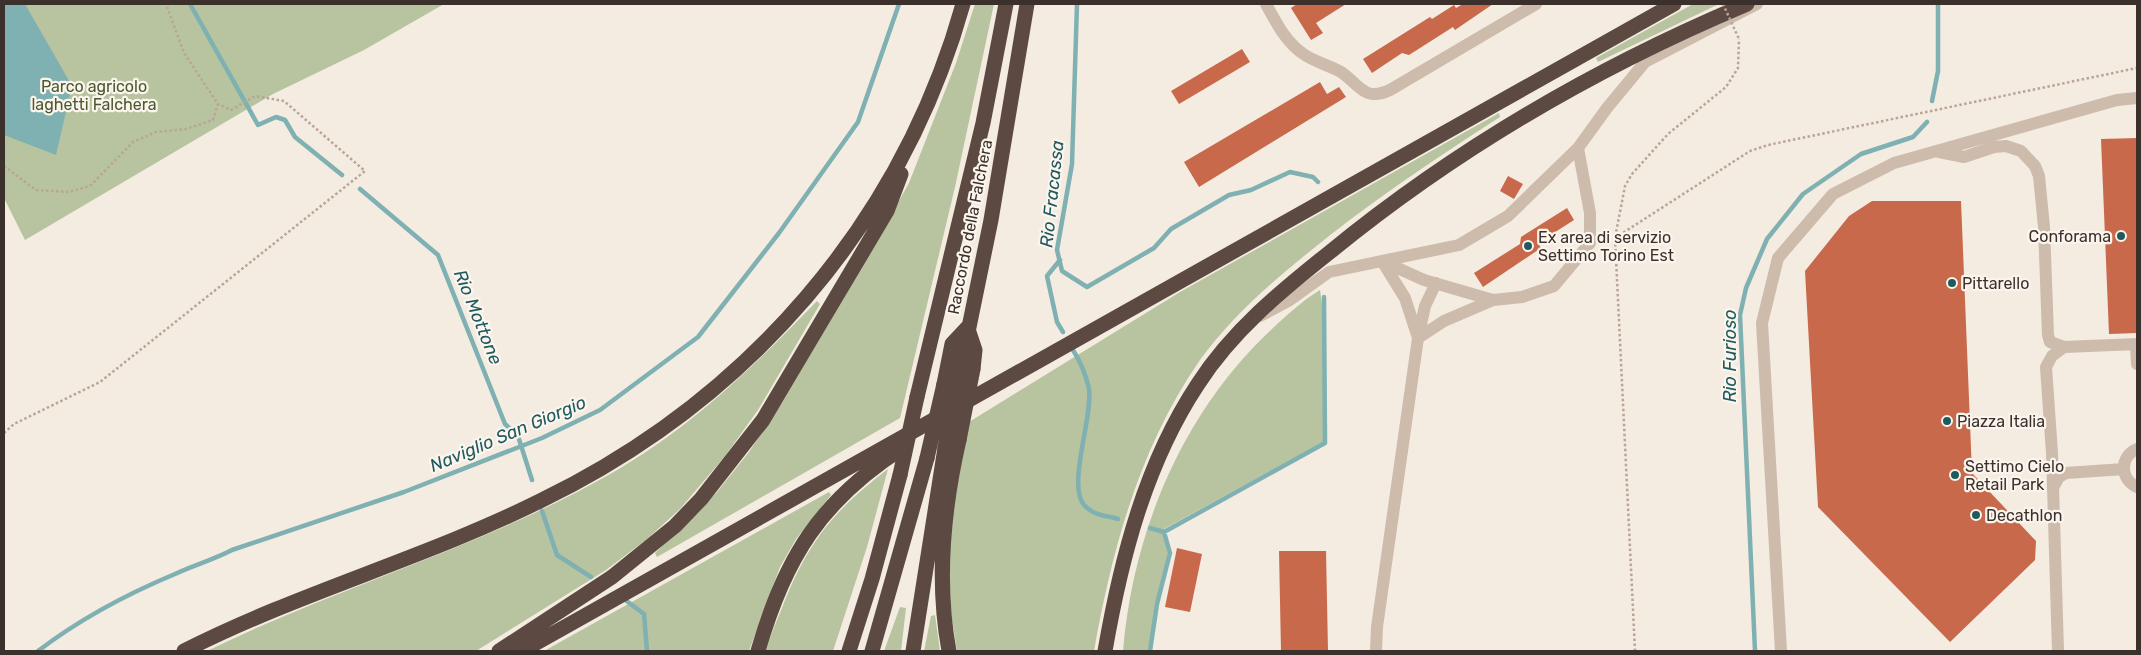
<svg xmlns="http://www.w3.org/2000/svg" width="2141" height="655" font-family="Rubik,sans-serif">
<rect width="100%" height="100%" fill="#f4ebe1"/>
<path fill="#b8c4a0" d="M4,4H444L364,50L273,94L25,240L4,198Z
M975,4H994L955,187L900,418L657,557L655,553L717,492L749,452L783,401L847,293L909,183L956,63Z
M1693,4H1719L1598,62L1596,58Z
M1499,113L1500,117C1433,160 1366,205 1304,256C1266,287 1229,320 1200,360C1140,446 1112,549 1094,651H957L950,606V524L969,422L1180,292Z
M1320,290L1323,310V442L1164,529L1163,533L1168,552L1151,651H1123C1133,531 1183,411 1273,328C1288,314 1302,301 1320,290Z
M817,301L820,304L758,410L725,456L680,509L647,539L606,570L476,651H207C339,586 483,547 612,473C691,428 754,366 817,301Z
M888,469L867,547L833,651H766C770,636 776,622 782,608C807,543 833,511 888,469Z
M829,492L831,495L796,539L780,567L749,651H544Z
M900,607L906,608L901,651H884Z
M935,615L940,651H924L931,616Z"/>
<path fill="#7fb0b2" d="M4,4H25L72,86L56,155L4,135Z"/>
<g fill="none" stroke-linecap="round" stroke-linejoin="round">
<path stroke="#7fb0b2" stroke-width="4.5" d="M190,4L258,125L276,117L285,120L295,137L342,175
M1077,4L1072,164L1057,250L1062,271L1087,287L1154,248L1171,229L1229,195L1251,190L1290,172L1313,177L1318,182
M1932,101L1938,71V4
M360,189L438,255L505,424L518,436L532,480
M1060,260L1047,276L1057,322L1063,332
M1073,350C1080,361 1086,375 1089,389C1093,417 1067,485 1084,505C1094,516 1105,515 1118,519
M542,511L557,555L591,577
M1150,528L1164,532L1170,553L1157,604L1150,651
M1164,532L1325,443L1324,297
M624,599L644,614L647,651
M38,651C80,619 127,594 175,574C194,565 213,560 232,550L404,492L542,438L600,410L698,337L779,233L858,122L899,4
M1755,651L1740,315L1746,288L1767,239L1803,194L1861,154L1913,137L1927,122"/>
</g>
<path fill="#c8694b" d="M1297,4H1346L1316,23L1323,33L1311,40L1291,8Z
M1463,4H1493L1455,30L1453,27L1409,55L1402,53L1372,73L1363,59L1430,17L1432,19L1454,5L1456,8Z
M1242,49L1250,62L1179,104L1171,91Z
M1320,82L1327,94L1339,87L1346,97L1199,187L1184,162Z
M2137,138V333L2109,334L2101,139Z
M1508,176L1523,184L1514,199L1500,191Z
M1872,201H1961L1972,473L2036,541L2035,560L1950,642L1818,507L1805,271L1849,216Z
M1567,208L1574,220L1538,243L1541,248L1483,287L1474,273L1520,244L1521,237Z
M1177,548L1202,554L1190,612L1165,607Z
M1279,551H1326L1328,651H1281Z"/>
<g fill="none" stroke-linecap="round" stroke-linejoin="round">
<path stroke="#b9a596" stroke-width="2.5" stroke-dasharray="2.5 2.5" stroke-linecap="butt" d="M4,166L36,190L69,192L90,186L133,142L156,132L186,129L213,120L218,104L184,53L166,4
M1615,238L1750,151L1768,145L2137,68
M4,433L14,424L100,382L365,171L284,101L255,96L231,110L218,104
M1635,651L1615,238L1625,186L1632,174L1668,134L1726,87L1738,68L1739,39"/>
<path stroke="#cdbbac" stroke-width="12" d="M1266,4C1276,22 1285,41 1302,53C1314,62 1329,65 1341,72C1360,85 1364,102 1390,90L1536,4
M1939,152L1964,157L1994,147L2006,146L2021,151L2035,166L2039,176L2044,227L2048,335L2050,342L2064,347L2137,344
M1382,261L1424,280L1493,300L1522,297L1554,286L1590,243V213L1578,148
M1382,261L1405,298L1418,338L1444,321L1493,300
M1260,316L1290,300L1329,272L1459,245L1508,216L1578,148L1607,108L1645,62L1757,4
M2136,344L2137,364
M2137,449C2119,457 2120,479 2137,487
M2053,488L2059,477L2066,473L2124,469
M1376,651L1377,627L1418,338L1425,306L1436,283
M1781,651L1762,323L1778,258L1833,194L1894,163L2117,100L2137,98
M2058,651L2052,453L2046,367L2052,356L2064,347"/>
<path stroke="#5c4a42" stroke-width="15" d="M968,329L975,350L973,369
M959,376L991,220L1027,4
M944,384L952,344L968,327
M917,397L983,123L1006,4
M184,651C300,592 426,558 542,500C747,400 901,225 963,4
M499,651L612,577L675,526L701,499L763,420L887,211L901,174
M522,651L1674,4
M758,651C785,557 821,500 904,447
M849,651L872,579L900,475
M872,651L927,458
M913,651L945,448
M949,651C936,580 943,510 959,440
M1105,651C1121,559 1145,464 1198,384C1232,331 1281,291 1330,252C1456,149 1597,67 1747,4"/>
<path stroke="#b9a596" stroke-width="2.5" stroke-dasharray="2.5 2.5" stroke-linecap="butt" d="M1723,4L1739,39"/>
<path stroke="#5c4a42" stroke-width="15" d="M959,440L973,369
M945,448L959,376
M927,458L944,384
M900,475L917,397"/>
</g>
<g fill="#1f5a5e" stroke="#fbf5ee" stroke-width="2">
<circle cx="2121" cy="236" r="5"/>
<circle cx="1528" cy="246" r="5"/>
<circle cx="1952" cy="283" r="5"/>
<circle cx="1947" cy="421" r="5"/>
<circle cx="1955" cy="475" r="5"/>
<circle cx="1976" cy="515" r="5"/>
</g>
<g text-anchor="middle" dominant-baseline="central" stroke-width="4.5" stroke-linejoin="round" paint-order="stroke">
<g font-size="16" fill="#4a5a2e" stroke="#fbf5ee">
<text x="94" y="86">Parco agricolo<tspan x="94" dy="18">laghetti Falchera</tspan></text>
</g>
<g font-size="16" fill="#3b302b" stroke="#fbf5ee">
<text transform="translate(970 227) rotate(-79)">Raccordo della Falchera</text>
</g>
<g font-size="16" fill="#3b302b" stroke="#fbf5ee" text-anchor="start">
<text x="2111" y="236" text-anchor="end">Conforama</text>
<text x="1538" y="237">Ex area di servizio<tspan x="1538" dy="18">Settimo Torino Est</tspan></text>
<text x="1962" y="283">Pittarello</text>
<text x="1957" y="421">Piazza Italia</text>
<text x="1965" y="466">Settimo Cielo<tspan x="1965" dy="18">Retail Park</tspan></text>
<text x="1986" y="515">Decathlon</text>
</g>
<g font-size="18" font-style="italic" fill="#1f5a5e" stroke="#fbf5ee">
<text transform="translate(1052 194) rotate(-84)">Rio Fracassa</text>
<text transform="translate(478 317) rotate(68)">Rio Mottone</text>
<text transform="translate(1730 356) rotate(-90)">Rio Furioso</text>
<text transform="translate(508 434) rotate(-23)">Naviglio San Giorgio</text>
</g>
</g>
<rect width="2141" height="655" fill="none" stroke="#3b302b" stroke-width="10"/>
</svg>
